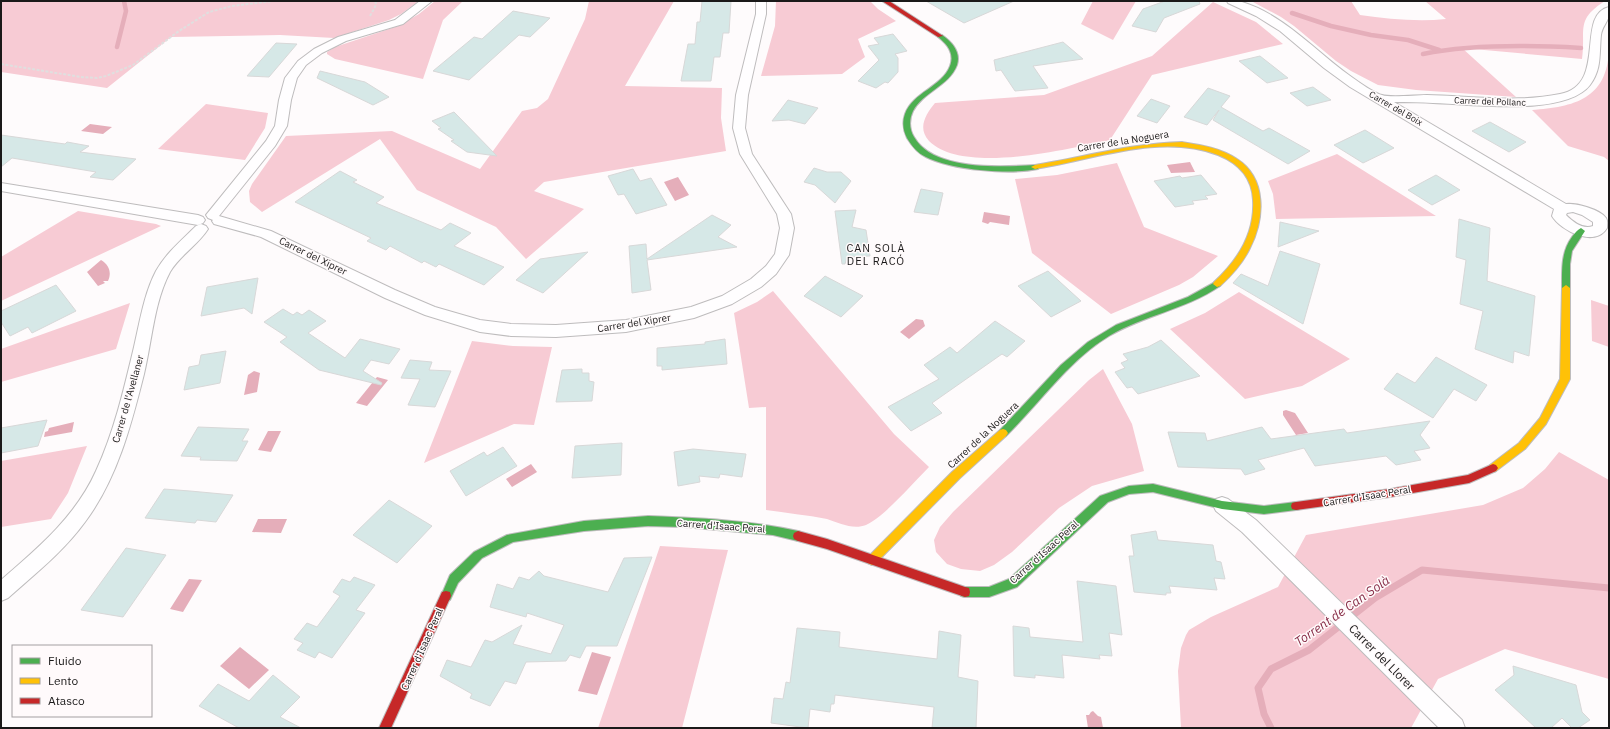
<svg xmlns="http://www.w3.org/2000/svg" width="1610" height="729" font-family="'IBM Plex Sans',sans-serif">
<rect width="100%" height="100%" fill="#fefbfc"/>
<path fill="#f7cbd4" d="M1,1H419L401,14L389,20L334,38L280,35L171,37L107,88L1,72Z
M435,1H463L443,20L423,79L335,59L327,54V52L335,47L398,26L419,14Z
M589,1H674L625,86L722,88L721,118L726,151L544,182L534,191L584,209L526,259L496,227L417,190L380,139L262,212L250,202L249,191L252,184L286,136L392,131L480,169L522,111L537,108L548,99L585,19Z
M776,1H870L878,9L896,21L858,39L865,57L842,74L761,76L775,26Z
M1093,1H1136L1113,40L1081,24Z
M1255,1H1351L1360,15C1388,19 1418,22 1446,19L1425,1H1605C1575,20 1586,29 1582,59L1462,48L1516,97L1416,90L1378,85L1351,71L1336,61L1294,26L1281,17L1253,2Z
M1213,2L1256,22L1283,44L1152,75L1110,140C1068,149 963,175 929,141C917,128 926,114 935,103L1044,95L1152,56Z
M1609,50V161L1604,157L1568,146L1532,110C1574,107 1607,99 1609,50Z
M206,104L268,113L265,128L245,160L158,149Z
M1337,154L1436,216L1276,219L1273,194L1268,181Z
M1117,163L1144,227L1218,256L1193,277L1179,285L1111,314L1032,253L1015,179L1057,175Z
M78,211L156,224L161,226L1,301V257Z
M773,291L894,434L929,467C914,482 883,518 866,525C853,530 839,523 827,519C807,515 786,513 766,510V407L749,408L734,313L757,302Z
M1239,292L1350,359L1302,386L1245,399L1170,329L1205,313Z
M1591,300L1609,306V347L1592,341Z
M130,303L116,349L1,382V349Z
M472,341L513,346L552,347L534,425L514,424L424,463Z
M1103,369L1132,424L1144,471L1092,486L1059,508L1012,552L994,565L980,571L961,569L947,564L936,552L934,540L940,527L953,512L1089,380Z
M87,446L68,493L51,519L1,527V461Z
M1559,452L1609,480V679L1505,649L1438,679L1411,728H1181L1178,671L1181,648L1186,635L1189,630L1211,617L1278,587L1306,535L1483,505L1523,488L1545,469Z
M660,546L728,550L682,728H598Z"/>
<path fill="#e5aeba" d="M90,124L112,127L103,134L81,131Z
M1190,162L1195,172L1171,173L1167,165Z
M678,177L689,195L675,201L664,182Z
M984,212L1010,216L1009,225L990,222L988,224L982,222Z
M101,260C109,265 112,272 108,281H103L105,283L98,286L87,272Z
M916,319L923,320L925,326L909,339L900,332Z
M254,371L260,373L257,392L244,395L248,375Z
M377,377L388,380L367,406L356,403Z
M1286,410L1295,413L1308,433L1296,435L1283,415V411Z
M74,422L72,432L44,437L45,432L48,431L49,428Z
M268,431H281L271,452L258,450Z
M531,464L537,472L512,487L506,479Z
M258,519H287L281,533L252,532Z
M189,579L202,580L183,612L170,609Z
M240,647L269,670L249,689L220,666Z
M592,652L611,657L597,695L578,691Z
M1093,711L1098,716L1101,717L1103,728H1088L1086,715H1089L1091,712Z"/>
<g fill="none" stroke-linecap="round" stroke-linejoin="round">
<path stroke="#e5aeba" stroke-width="4.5" d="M1292,13L1331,26L1371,35L1408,40L1439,50
M117,47L126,11L124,1
M1423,54C1473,44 1530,45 1581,48"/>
<path stroke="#e5aeba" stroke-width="7" d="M1271,728L1264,714L1258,688L1271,669L1309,650L1375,598L1422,570L1609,588"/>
</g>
<path fill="#d6e8e7" stroke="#d8d8d8" d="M702,1H731L729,33H723L720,57H714L711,81H681L688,44H695L697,22H700Z
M926,1H1014L964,23Z
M1165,1H1199L1200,4L1164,18L1156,32L1132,26L1143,9Z
M513,11L550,18L530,37L519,35L469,80L433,71L474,37L482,39Z
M893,34L907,51L895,54L898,58V72L888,83L885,82L876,88L858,81L879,60L868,46L879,44L874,38Z
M1063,42L1083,59L1033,66L1048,88L1015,91L1001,70L996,71L994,60Z
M276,43L297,44L269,77L247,76Z
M1260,56L1288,78L1267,83L1239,61Z
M320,71L365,82L389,97L373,105L317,78Z
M1313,87L1331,100L1307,106L1290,93Z
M1208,88L1230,96L1221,107L1263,131L1269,128L1310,151L1288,164L1213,120L1219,110L1207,125L1184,117Z
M1151,99L1170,106L1157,123L1137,116Z
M788,100L818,108L805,124L789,120L772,121Z
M454,112L497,156L467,152L451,141L454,140L438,129L441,128L432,121Z
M1490,122L1526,142L1509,152L1472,131Z
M1365,130L1394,148L1363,163L1334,145Z
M1,135L65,144L67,142L89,146L80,152L136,159L113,180L90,177L96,172L12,158L1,167Z
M814,168L827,172H841L851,181L835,203L815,185L804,182Z
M633,169L640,181L651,178L667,205L636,214L624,194L618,195L608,176Z
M340,171L357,180L353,182L384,197L376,203L441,230L450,223L471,233L454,246L504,267L484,285L439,264L436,267L424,261L422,263L390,246L386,250L367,241L371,238L295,202Z
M1201,175L1217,194L1205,196L1208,199L1192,201L1194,204L1175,207L1154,181L1180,176L1182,178Z
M1436,175L1460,190L1432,205L1408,190Z
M921,189L943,193L938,215L914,212Z
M856,210L852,227L866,230L870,256L847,257L845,264H842L835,211Z
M712,215L731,225L718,237L737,247L647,260L651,290L632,293L629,246L646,244L647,259Z
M1459,219L1490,228L1487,281L1535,296L1529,356L1514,351L1513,363L1475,349L1483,311L1460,304L1466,260L1456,257Z
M1280,222L1319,231L1278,247Z
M1280,251L1320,264L1303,324L1233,283L1241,274L1268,286Z
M588,252L543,293L516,280L540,259Z
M1048,271L1081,301L1051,317L1018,286Z
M825,276L863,296L841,317L804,296Z
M258,278L252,314L244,308L201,316L207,287Z
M56,285L76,311L32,333L28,327L10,336L1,322V311Z
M283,309L293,315L297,312L302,315L309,310L326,321L308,333L345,358L360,339L400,349L389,364L371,360L363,371L382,383L381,385L319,370L280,342L287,337L264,322Z
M995,321L1025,341L1007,357L1002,354L932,403L942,413L911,431L888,407L939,379L924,365L950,347L957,353Z
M725,339L727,364L662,370V366H657V348L705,344V342Z
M1161,340L1200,376L1138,394L1132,387L1127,388L1115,372L1125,368L1121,363L1128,360L1123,354L1148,347Z
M226,351L220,383L184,390L189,367L199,365L201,355Z
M1436,357L1487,385L1476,401L1454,389L1433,418L1384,389L1397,373L1415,383Z
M410,360L432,362L429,370L451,371L435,407L408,405L420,379L401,378Z
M582,369V373H589V381L594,382L592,401L556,402L562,370Z
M47,420L38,446L1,453V428Z
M1430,421L1420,435L1430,448L1414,451L1421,460L1396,465L1386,456L1315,466L1304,448L1258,460L1265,469L1245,475L1241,469L1178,467L1168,432L1205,433L1207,441L1262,427L1271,439L1344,429L1347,433Z
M198,427L249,429L242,441H248L237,461L200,460L201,457L181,456Z
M622,443L621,475L572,478L575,446Z
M503,447L517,466L466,496L450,471L484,452L487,456Z
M693,449L746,454L742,477L720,474L719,478L699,476L700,482L678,486L674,452Z
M164,489L190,491L233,495L216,522L197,520L195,523L145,518Z
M389,500L432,526L397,563L353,535Z
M1156,531L1158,540L1213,545L1216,561L1221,562L1225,579L1214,578L1217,590L1169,586L1171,593H1166V595L1134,592L1129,556H1134L1131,535Z
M126,548L166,555L123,617L81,610Z
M652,557L617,646H586L580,658L570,655L566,661L526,662L516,684L505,681L490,706L470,698L472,694L440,676L447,660L471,667L485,640L492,642L522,625L513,644L551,654L564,625L527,613L526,617L490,607L497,584L513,589L519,577L529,580L539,571L544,576L608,592L624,558Z
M354,577L375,585L356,610L365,613L332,658L319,652L315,658L297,650L303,643L294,639L307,623L317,627L340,596L333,592L342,579L350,582Z
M1077,581L1116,586L1122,635L1109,633L1112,656L1099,655L1100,659L1062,655L1064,678L1035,675V678L1014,676L1013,626L1029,628L1030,637L1083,642Z
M797,628L840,632L839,647L937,659L939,631L961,635L958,677L978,681L976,728H932L934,707L835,695L834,704H831L830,712L810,709L808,728L771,723L774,698L783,699L786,682L790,683Z
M1513,666L1576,685L1582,712L1590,720L1578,728H1572L1562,718L1551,728H1536L1495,690L1514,675Z
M273,675L300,697L280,717L301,728H239L199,706L218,684L249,701Z"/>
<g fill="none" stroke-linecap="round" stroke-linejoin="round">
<g stroke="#bebcbd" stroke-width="2">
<path id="street" d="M420,1H432L403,24L346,41L322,53L306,65L297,78L291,100L287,126L275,146L219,216L271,231L395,290L435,307L480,320L511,324L556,325L626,320L691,307L722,296L751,279L766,266L775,254L780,228L777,214L740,154L733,128L736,95L756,14V1H766V14L748,95L745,128L752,154L791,214L794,228L789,255L776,274L761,287L732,304L694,318L626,332L556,337L511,336L480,332L425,315L385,298L261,237L214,224L212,221L213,220L208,218L206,215L266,141L275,126L279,100L285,78L298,61L314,49L338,37L395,20Z
M1227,1C1231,1 1237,0 1242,2C1285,15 1317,53 1353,78C1360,83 1374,93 1382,95C1390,98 1416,95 1427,95C1472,96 1515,103 1560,94C1608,85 1575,15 1609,7C1609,9 1610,14 1609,16C1607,23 1602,27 1601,35C1599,54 1602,69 1590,85C1565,117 1471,104 1433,103C1420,102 1407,102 1394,102L1566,204C1576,203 1600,209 1606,218C1608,221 1607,225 1607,228C1595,248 1561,231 1552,216L1554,209L1350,87L1324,68L1280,31L1256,16L1228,3ZM1573,212L1582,215L1593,222V226C1583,230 1573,222 1566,215L1567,213Z
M1,183L198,215L203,217L205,220L203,223L198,225L1,191Z
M201,224L206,226L208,229C198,245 180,255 170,272C154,302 152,341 144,374C131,426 117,479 85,522C64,551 35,574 8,598L1,601V580C38,548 76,516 96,471C114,432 124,389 134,347C140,321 144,294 156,271C166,253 182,240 196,226Z
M1222,497L1228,499L1256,520L1462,720L1465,728H1439L1242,532L1216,511L1213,505L1216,499Z"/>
</g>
<g stroke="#bebcbd" stroke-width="2">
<path id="fast" d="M938,35H942C952,42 961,52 957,65C949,86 923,92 913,111C909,119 909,129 914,137C933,171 1001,167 1035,165L1039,167L1038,169C1009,175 952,170 926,157C917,153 912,146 907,138C903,130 902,123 905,114C913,92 942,87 950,66C955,53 947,44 938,37Z
M1581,228L1585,231L1572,251L1570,264V288L1566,291L1562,288C1562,269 1561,252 1572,237C1575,233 1577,230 1581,228Z
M1217,281L1221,284L1220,286C1185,310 1144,315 1109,336C1068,361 1040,403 1006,436L1003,437L1000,436L998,433L1000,430L1061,365L1088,342L1116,325L1188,297Z
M1153,484L1222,501L1264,506L1296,502L1300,503L1301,506L1300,509L1296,510L1264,514L1222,509L1153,492L1129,494L1108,502L1017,587L989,597H965L961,596L960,592L961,588L965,587H989L1009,579L1100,496L1129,486Z
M648,516C698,518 749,520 798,531L802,533L803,536L802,539L798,541L773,535L683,527L648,526L584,531L513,542L482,558L458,583L450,600L446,601L442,600L441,596L450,575L474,552L507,535L584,521Z"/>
</g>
<g stroke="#bebcbd" stroke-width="2">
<path id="slow" d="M1182,142C1201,145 1221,148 1237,159C1267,178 1265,219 1250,248C1243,263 1232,275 1220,286L1217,287L1213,284L1214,282C1238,260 1255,233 1253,200C1252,177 1238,163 1218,155C1159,133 1094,160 1035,169L1031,167L1035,165C1084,157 1132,143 1182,142Z
M1566,285L1570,288V379L1546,424L1525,449L1496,471L1493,472L1490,471L1488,468L1490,465L1519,443L1540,418L1560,379L1562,288Z
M1003,429L1006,430L1008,433L1006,436L960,478L876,563L872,565L868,563L867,560L868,557L952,472L1000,430Z"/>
</g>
<g stroke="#bebcbd" stroke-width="2">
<path id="jam" d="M882,1H889L943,36L938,37Z
M1493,464L1496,465L1498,468L1496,471L1469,483L1390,497L1296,510L1292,509L1291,506L1292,503L1296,502L1390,489L1468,475Z
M798,531L827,539L965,587L969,588L970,592L969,596L965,597L827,549L798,541L794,539L793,536L794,533Z
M446,591L450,592L451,596L391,728H379L442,592Z"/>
</g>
<path stroke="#e0dfdf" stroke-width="2" stroke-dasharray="3 1.5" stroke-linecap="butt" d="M370,16L375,7L376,1
M1,64L81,77L97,78L106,76L133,65L179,31L209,12L232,6L273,1"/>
<use href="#street" fill="#fffeff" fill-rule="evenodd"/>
<use href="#fast" fill="#4caf50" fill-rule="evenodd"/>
<use href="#slow" fill="#ffc107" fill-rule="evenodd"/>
<use href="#jam" fill="#c62828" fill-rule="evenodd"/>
</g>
<g text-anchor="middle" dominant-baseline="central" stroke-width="3" stroke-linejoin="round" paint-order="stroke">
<g font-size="9" fill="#1a1919" stroke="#fffafb">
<text transform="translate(1490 101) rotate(2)">Carrer del Pollanc</text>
<text transform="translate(1396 108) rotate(30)">Carrer del Boix</text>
</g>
<g font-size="10" fill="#1a1919" stroke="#fffafb">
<text transform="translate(1123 141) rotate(-9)">Carrer de la Noguera</text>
<text transform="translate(313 256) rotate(26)">Carrer del Xiprer</text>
<text transform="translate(634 323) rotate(-9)">Carrer del Xiprer</text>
<text transform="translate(128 399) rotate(-74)">Carrer de l'Avellaner</text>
<text transform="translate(983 435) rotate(-43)">Carrer de la Noguera</text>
<text transform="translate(1367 496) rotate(-9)">Carrer d'Isaac Peral</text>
<text transform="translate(721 526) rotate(4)">Carrer d'Isaac Peral</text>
<text transform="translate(1044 552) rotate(-42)">Carrer d'Isaac Peral</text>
<text transform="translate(422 649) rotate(-66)">Carrer d'Isaac Peral</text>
</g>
<g font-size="11" letter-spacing="1" fill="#1a1919" stroke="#fffafb">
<text x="876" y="248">CAN SOLÀ<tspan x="876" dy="13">DEL RACÓ</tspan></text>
</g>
<g font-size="12" fill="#1a1919" stroke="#fffafb">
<text transform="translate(1382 657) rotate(45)">Carrer del Llorer</text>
</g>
<g font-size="13" font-style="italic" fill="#862b46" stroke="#fffafb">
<text transform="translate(1342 611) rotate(-35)">Torrent de Can Solà</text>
</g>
</g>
<rect width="1610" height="729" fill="none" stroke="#1a1919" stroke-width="4"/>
<rect x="12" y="645" width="140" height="72" fill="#fffafb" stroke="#a3a0a1"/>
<rect x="20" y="658" width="20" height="6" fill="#4caf50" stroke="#a3a0a1"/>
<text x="48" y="665" font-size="12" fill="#1a1919">Fluido</text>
<rect x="20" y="678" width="20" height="6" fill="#ffc107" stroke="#a3a0a1"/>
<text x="48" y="685" font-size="12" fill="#1a1919">Lento</text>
<rect x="20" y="698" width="20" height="6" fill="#c62828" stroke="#a3a0a1"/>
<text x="48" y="705" font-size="12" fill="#1a1919">Atasco</text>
</svg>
